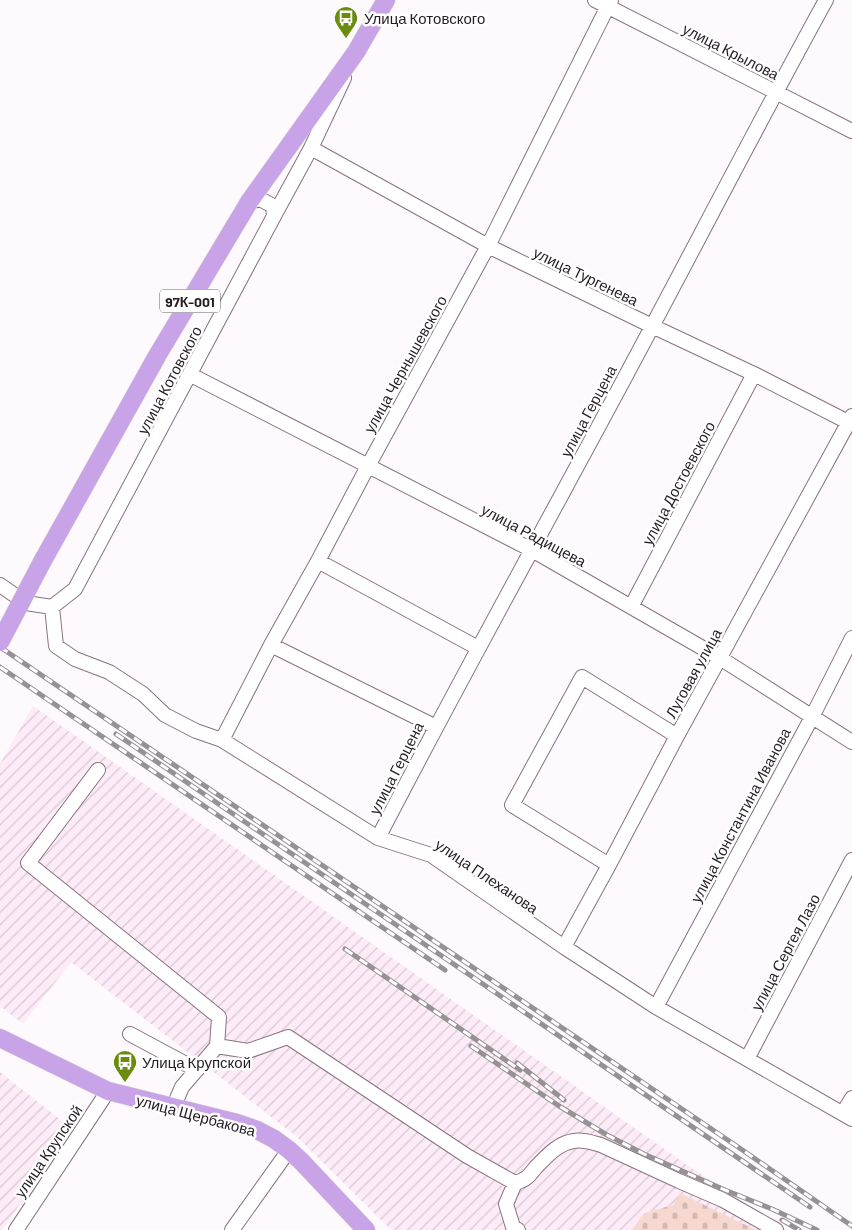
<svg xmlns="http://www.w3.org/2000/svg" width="852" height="1230" font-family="Barlow,sans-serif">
<defs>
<pattern id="industrial-furrows" width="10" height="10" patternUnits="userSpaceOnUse" patternTransform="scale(1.25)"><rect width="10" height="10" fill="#fdebf7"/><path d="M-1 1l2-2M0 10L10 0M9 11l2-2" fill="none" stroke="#d9c9d3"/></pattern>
<pattern id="cemetery-stones" width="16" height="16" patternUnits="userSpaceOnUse" patternTransform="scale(1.25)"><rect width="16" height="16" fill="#f7d8d0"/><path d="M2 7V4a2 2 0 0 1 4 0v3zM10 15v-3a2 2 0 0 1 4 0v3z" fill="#d4b9b2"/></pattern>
</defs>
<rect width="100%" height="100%" fill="#fdf9fc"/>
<path fill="url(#industrial-furrows)" d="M33,706L687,1165L786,1230H756L680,1193L673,1205L644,1213L632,1230H391L296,1136L71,962L23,1024L0,1006V764Z
M0,1072L72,1129L2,1230H0Z"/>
<path fill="url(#cemetery-stones)" d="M680,1193L756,1230H632L644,1213L673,1205Z"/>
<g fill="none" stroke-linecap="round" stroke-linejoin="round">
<g stroke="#877381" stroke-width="16">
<path id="minor" d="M595,0L852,131
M311,148L488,246L652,326L754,374L852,424
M249,202L260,199L273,206L274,216
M191,375L532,550L720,658L852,742
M318,561L478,648
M0,585L26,603L52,607
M52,607L56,646L75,659L109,672L143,694L165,715L196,731L222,740L378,838L431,855L564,947L656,1007L852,1119
M52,607L75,589L274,216L311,148L344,78
M631,607L754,374
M271,645L436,727
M222,740L271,645L318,561L368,466L488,246L611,0
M98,770L28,863L219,1017L217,1046
M378,838C455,689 536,543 615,396C686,264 754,131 826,0
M609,865L512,805L582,677L677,736
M564,947L609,865L677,736L852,416
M656,1007L812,717L852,638
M130,1034L197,1070
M747,1059L852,860
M173,1108L182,1087L217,1046L248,1051L288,1037L467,1156L515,1183C526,1180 529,1176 536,1167C547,1156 558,1143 574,1141C583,1139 593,1143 601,1145L679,1181L723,1200L776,1230
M843,1113L852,1098
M515,1183L506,1204L513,1227L518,1230
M16,1230L108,1091
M232,1230L289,1150"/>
</g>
<g stroke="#d8d6d7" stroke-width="19">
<path id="major" d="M42,562L157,356L249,202L356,52L386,0
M0,1038L108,1091L237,1123L257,1130L274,1139L289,1150L301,1161L366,1230"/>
</g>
<use href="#minor" stroke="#fff" stroke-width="14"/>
<use href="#major" stroke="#c8a3e7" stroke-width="18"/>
<g stroke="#969195" stroke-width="5">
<path id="rail" d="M0,647L741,1149L852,1226
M0,667L445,970
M116,734L810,1207
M345,949L520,1070
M471,1046L559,1106L607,1135L644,1154L725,1190L772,1209L817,1230
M517,1063L564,1100
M782,1220L799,1230"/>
</g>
<use href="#rail" stroke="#fff" stroke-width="3" stroke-dasharray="9" stroke-linecap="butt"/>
<g stroke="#d8d6d7" stroke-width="19" stroke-linecap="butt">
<path id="major-bridge" d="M0,642L42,562"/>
</g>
<use href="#major-bridge" stroke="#c8a3e7" stroke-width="18"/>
</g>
<defs>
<g id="bus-pin" transform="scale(1.25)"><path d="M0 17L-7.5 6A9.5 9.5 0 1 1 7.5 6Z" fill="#6b8c0f" stroke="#fff"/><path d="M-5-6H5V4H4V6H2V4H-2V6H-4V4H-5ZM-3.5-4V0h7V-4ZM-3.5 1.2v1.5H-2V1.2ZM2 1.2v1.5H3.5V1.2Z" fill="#fff"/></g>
</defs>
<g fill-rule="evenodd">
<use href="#bus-pin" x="346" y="18"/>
<use href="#bus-pin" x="125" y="1062"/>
</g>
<g text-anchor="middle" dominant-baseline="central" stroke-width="5" stroke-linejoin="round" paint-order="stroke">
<rect fill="#fff" stroke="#666165" stroke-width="1" x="160" y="289.5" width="60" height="23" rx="4"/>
<g font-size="14" font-weight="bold" fill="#251d23">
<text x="190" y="301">97К-001</text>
</g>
<g font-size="15" fill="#251d23" stroke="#fff" text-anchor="start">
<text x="364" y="18">Улица Котовского</text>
<text x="142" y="1062">Улица Крупской</text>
</g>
<g font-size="15" fill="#251d23" stroke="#fff">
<text transform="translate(731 51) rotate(27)">улица Крылова</text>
<text transform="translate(586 276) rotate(26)">улица Тургенева</text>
<text transform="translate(405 364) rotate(-61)">улица Чернышевского</text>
<text transform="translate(169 380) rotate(-62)">улица Котовского</text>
<text transform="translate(588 411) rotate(-62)">улица Герцена</text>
<text transform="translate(678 483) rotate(-62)">улица Достоевского</text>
<text transform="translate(534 535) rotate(28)">улица Радищева</text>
<text transform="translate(693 673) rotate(-61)">Луговая улица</text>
<text transform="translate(396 768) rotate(-63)">улица Герцена</text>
<text transform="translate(740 815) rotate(-62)">улица Константина Иванова</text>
<text transform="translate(487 876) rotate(34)">улица Плеханова</text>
<text transform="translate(785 952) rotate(-62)">улица Сергея Лазо</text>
<text transform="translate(196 1115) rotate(15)">улица Щербакова</text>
<text transform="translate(48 1151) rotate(-56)">улица Крупской</text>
</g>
</g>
</svg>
